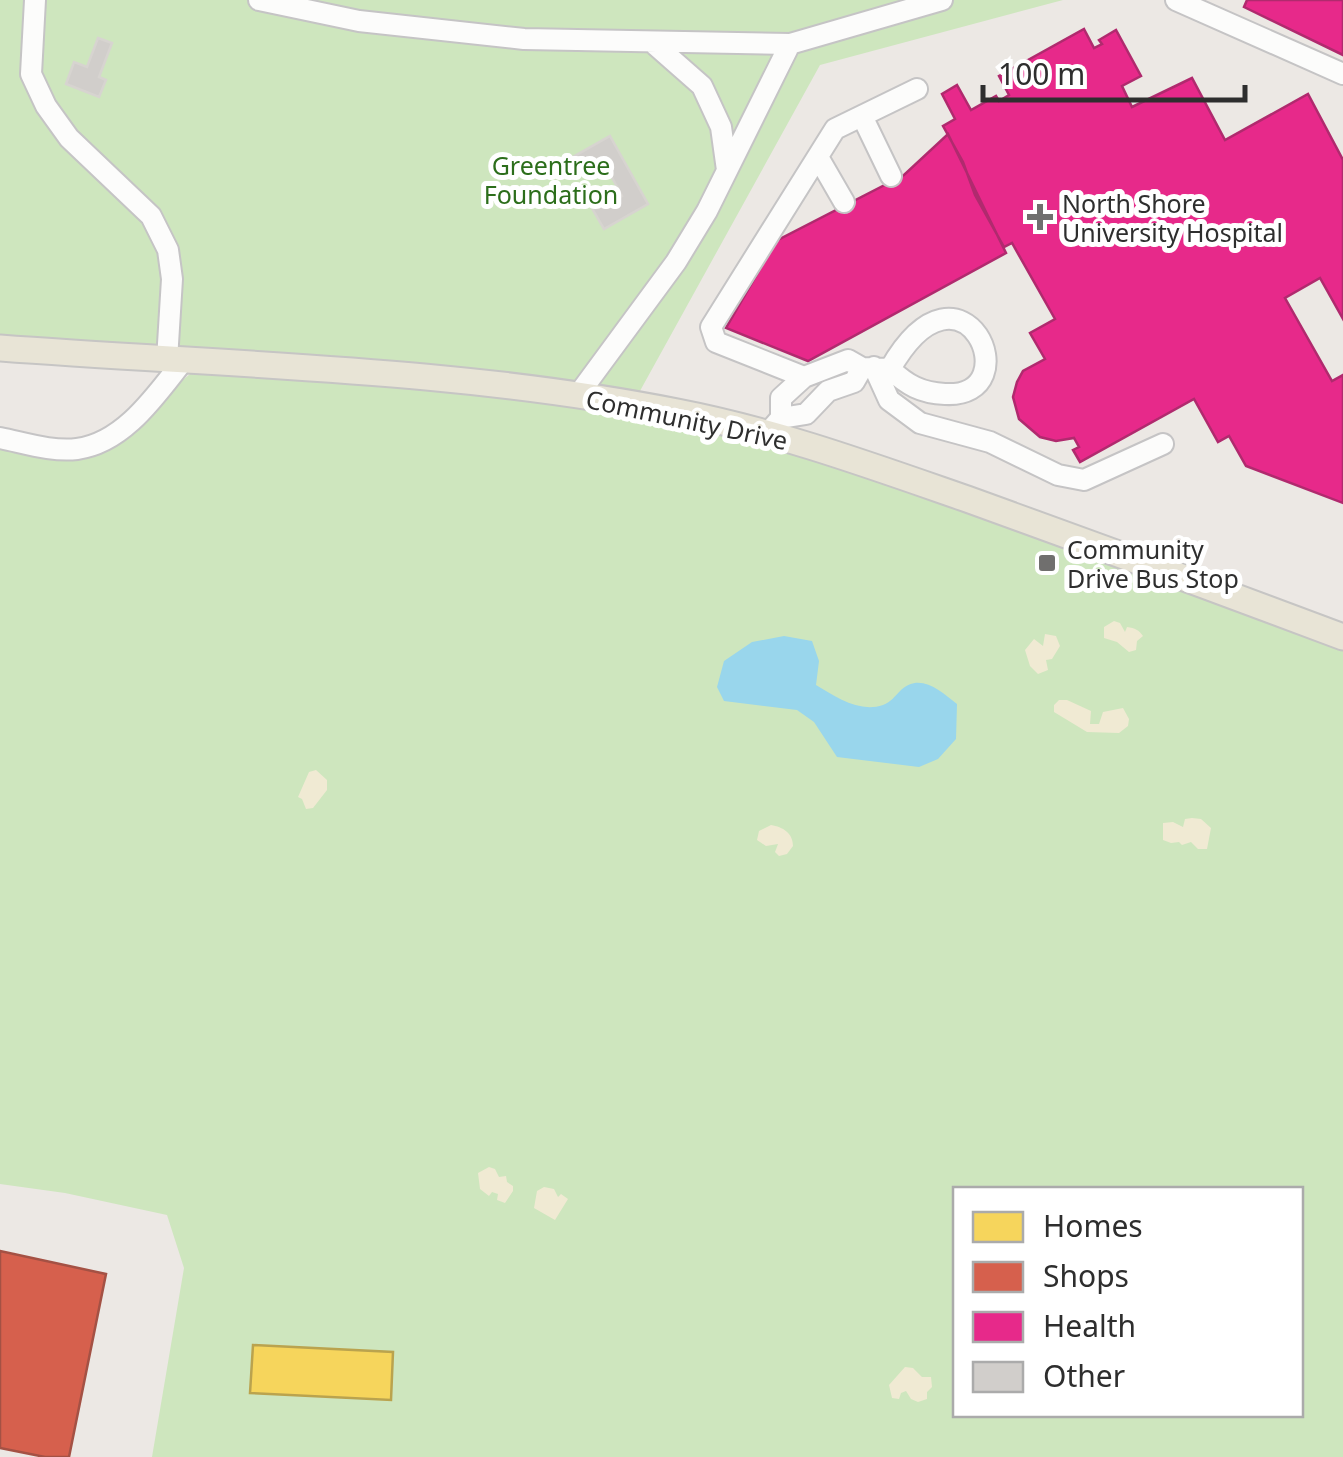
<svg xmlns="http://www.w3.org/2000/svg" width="1343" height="1457" font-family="'Noto Sans',sans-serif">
<rect width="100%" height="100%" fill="#ece8e4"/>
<path fill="#cee6be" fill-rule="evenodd" d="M0,0H1063L820,65L630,409L777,441L1343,637V1457H152L184,1268L167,1215L65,1193L0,1184V440L43,450L121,431L201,365L0,352ZM956,1190H1300V1414H956Z"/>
<path fill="#f0ead3" d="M1114,621L1120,623L1125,632L1127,627C1135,628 1139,630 1143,636L1137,641L1136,650L1129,652L1117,642L1104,638V627Z
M1045,634L1056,636L1060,646L1052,659L1046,660L1048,670L1038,674L1030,666L1025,650L1034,639L1043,646Z
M1059,700H1067L1091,711L1090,724H1099L1103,712L1123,708L1129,719L1128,726L1119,733L1087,732L1054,712V705Z
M316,770L327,780V790L313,808L306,809L302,799L298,797L309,772Z
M1192,818L1201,819L1211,828L1207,849H1198L1191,842L1182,845L1179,842L1171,843L1163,840V823L1173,822L1183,827L1185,819Z
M771,825C783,827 793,833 793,846L787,854L779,856L775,852L778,844L766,846L757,840L759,831Z
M489,1167L495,1169L499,1177L506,1176L507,1182L513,1186V1191L505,1203L497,1200L498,1194L492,1192L489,1196L480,1189L478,1173Z
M544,1187L554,1189L558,1197L561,1194L568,1199L555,1220L534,1208L537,1191Z
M905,1367L913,1368L922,1377H931L932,1387L927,1392V1399L918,1402L911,1399L906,1391L901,1393L899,1399L892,1398L889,1385Z"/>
<path fill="#99d6ec" d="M784,636L812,641L819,661L816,685C836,697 859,713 883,705C891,702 895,696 901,690C920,672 941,691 957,704L956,739L938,759L919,767L837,757L814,722L797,710L724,701L717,687L724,661L752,642Z"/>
<path fill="#f6d55c" stroke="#baa34e" stroke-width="2.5" d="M253,1345L393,1352L391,1400L250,1393Z"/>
<path fill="#d6604d" stroke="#a45144" stroke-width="2.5" d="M0,1251L106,1274L69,1457H45L0,1448Z"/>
<path fill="#e7298a" stroke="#b02a6e" stroke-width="2.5" d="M1247,0H1343V55L1244,7Z
M1084,29L1094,48L1102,44L1099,40L1116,30L1141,76L1122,86L1132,107L1192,78L1225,140L1308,94L1343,160V319L1320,278L1285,298L1332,381L1343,375V503L1246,466L1229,436L1218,442L1194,399L1080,462L1073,450L1079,447L1074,438L1056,441L1040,437L1019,419L1013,397L1017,382L1023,371L1045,359L1030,333L1055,319L1012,243L1004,247L975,195L963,162L943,126L955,119L942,94L957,85L971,110L996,96L999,101L1009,95L999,76Z
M948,134L1006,253L808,361L726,328L776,241L904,175Z"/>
<path fill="#d1cecb" stroke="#d7d4d0" stroke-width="2.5" d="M98,38L112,43L99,77L106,80L99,97L66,84L74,62L87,67Z
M610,136L648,204L604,229L589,203L603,196L607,204L622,196L603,161L573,178L564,162Z"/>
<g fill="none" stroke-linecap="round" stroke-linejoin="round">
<g stroke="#c5c4c5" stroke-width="24">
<path id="minor" d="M35,0L31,74L46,106L69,138L151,216L168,250L172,279L167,360
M259,0L359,21L524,39L790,44L942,0
M1176,0L1343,74
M652,42L702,86L721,127L727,170
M862,116L891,176
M818,157L844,202
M874,367L889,400L920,423L990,442L1058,475L1084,480L1163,444
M864,368L890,369C907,385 921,393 945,394C1032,399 963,241 890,369
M804,377L716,342L711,327L835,129L917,89
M578,395L676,262L707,211L790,44
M767,434L781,418V398L804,377L848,360L862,368L854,382L828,391L806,414L781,418
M0,438C25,443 52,452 77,449C124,443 156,395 183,361"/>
</g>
<g stroke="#c6c5c4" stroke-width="29">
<path id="major" d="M0,348C225,365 455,368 677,412C776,431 872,466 967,499C1093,544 1218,590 1343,637"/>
</g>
<use href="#minor" stroke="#fcfcfb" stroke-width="20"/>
<use href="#major" stroke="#e8e4d6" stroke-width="25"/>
</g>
<g fill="#706f6e" stroke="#fff" stroke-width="4">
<path d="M1035 202h10v10h10v10h-10v10h-10v-10h-10v-10h10z"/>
<rect x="1037" y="553" width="20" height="20" rx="5"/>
</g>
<g text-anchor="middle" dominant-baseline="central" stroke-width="10" stroke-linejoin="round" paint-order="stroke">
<g font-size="25" fill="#2c6e1b" stroke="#fff">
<text x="551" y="165">Greentree<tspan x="551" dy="29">Foundation</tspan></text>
</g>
<g font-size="25" fill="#2e2e2e" stroke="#fff" text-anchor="start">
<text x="1062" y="203">North Shore<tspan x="1062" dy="29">University Hospital</tspan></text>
<text x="1067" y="549">Community<tspan x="1067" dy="29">Drive Bus Stop</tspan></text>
</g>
<g font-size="25" fill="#2e2e2e" stroke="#fff">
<text transform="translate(687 419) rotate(12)">Community Drive</text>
</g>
</g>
<rect x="953" y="1187" width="350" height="230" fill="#ffffff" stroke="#ababab" stroke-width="2.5"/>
<rect x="973" y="1212" width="50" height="30" fill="#f6d55c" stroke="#ababab" stroke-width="2.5"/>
<text x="1043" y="1237" font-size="30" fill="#2e2e2e">Homes</text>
<rect x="973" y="1262" width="50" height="30" fill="#d6604d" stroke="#ababab" stroke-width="2.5"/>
<text x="1043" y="1287" font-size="30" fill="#2e2e2e">Shops</text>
<rect x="973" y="1312" width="50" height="30" fill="#e7298a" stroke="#ababab" stroke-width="2.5"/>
<text x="1043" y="1337" font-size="30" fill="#2e2e2e">Health</text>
<rect x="973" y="1362" width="50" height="30" fill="#d1cecb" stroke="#ababab" stroke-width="2.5"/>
<text x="1043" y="1387" font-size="30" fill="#2e2e2e">Other</text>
<path d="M983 85v15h262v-15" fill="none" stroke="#2e2e2e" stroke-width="5"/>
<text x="998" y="85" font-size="30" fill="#2e2e2e" stroke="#ffffff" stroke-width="8" paint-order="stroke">100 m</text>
</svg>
